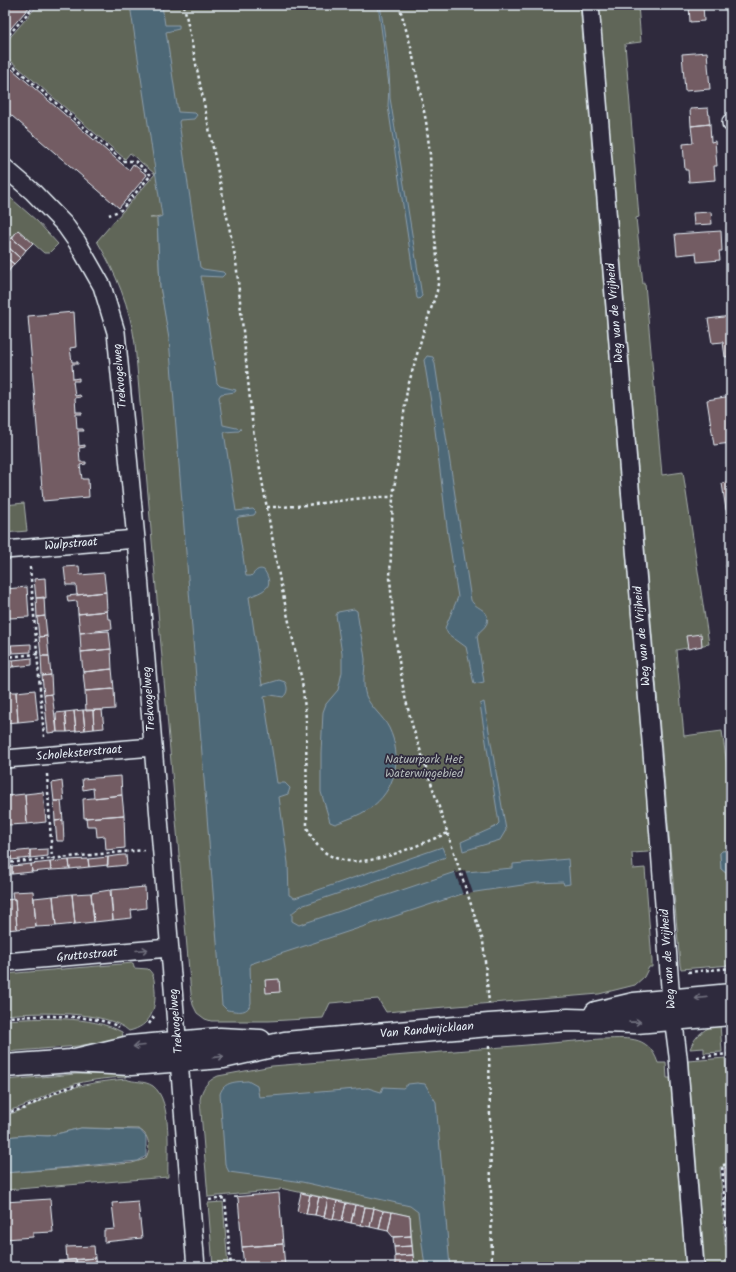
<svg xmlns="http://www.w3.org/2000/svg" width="736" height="1272" font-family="Kalam,sans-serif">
<rect width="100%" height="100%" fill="#2f2a3d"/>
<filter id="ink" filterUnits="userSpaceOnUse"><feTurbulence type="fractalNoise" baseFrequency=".025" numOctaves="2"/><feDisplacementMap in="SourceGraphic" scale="8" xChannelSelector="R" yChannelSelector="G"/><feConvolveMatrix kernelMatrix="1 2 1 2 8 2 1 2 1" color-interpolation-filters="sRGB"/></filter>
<g filter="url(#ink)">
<path fill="#606658" stroke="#a4aca8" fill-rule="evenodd" d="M38,5H580L651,850L648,852L632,853L633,869L645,868L652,961V967H649L644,977L635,985L599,994L386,1012L378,999L330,1003L323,1018L269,1021H211L205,1019L197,1013L193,1005L191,994L135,344C130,307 116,273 97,241L155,174L130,153L125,159L5,56V43ZM160,216L168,330L160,286L157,218H150Z
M599,5H638L641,42L625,44L639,217L636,218L643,284H645L662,475L683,472L709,644L676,650L684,736L722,731L731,791V850L722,851L720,853L721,869L731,877V965L681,969L680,965Z
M5,193L37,221L58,244L49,253H44L18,230L5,246Z
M24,503L27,531L5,533V505Z
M133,963L134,968L148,969C155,975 154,981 155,990C156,1009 151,1026 129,1031C107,1010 35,1012 5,1015V974Z
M5,1020C40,1018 91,1015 122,1032L123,1038L78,1046L5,1052Z
M720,1024L722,1052L704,1053V1048L690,1049C695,1035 706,1027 720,1024Z
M600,1039C625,1039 648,1033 658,1063H666L667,1078H670L686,1267H414L410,1216L280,1188V1190L208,1197L200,1100C202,1088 207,1081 218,1076L272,1066Z
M725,1058L731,1126V1166L720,1167L725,1245H731V1266L705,1267L688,1061Z
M76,1074H126V1077C104,1078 80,1081 59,1089C41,1097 25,1108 5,1111V1080Z
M126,1079C134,1083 144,1080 153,1086C173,1101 167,1154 168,1177L5,1190V1173L132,1163L145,1159C152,1149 149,1133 138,1129L81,1128L48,1136L28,1135L5,1137V1115C26,1111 42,1098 62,1091C83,1084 104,1081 126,1079Z
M223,1202L228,1267H213L208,1203Z"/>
<path fill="#4e6777" stroke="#8c9eab" d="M130,5H162L165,25H179V29L166,32L178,112L195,113L197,115L194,119L180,120L179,122L200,267L203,269L223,272L225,274L222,277L201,276L217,383L220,386L236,390L235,392L221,394L219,397L223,425L241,429L239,431L224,432L236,511L253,509L256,512L254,515L239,517L237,518L246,576H251C255,572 258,567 264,570C276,588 263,591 249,597L262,685L279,680L285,682C288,687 288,693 283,697L271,695L264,697L277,783H285L290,788L288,794L279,797L288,863L289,895L295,898L442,847L446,857L301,906L292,913V921L299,925L455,872L456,875L466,872L513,868V864L568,859L570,884L564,885L563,882L536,883L462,894L250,964L251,1003C247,1015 236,1011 227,1010L222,1005L169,339L160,286L157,218L162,216Z
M378,5H380C385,36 390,67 390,98L422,296L419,299L417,298L388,106L389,85Z
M427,356L433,357L435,364L471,600C475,609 491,609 487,623C485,629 479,630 477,636L484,682L474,684L466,647L448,634L445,628L458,597L448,535L433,414L424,360Z
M354,609L357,611C359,627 363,643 365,659C365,671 362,684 366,696C371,708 383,716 389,728C403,757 396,791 369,809C358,816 346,820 335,824L330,822L321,792V753L323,712L326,704L338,690L342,672V654L336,615L338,612Z
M484,702L506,830L500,840L463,851L461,842L495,827L499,823L480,704Z
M731,850V877L721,869L720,853L722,851Z
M248,1081L257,1086L259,1097L368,1088L381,1092L383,1087L403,1088L408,1084L417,1083L425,1084L436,1102L450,1267H425L418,1212L410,1206L302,1182L229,1172L225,1164L220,1094C224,1081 236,1082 248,1081Z
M81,1128L140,1130L146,1137V1156L138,1161L5,1173V1137L28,1135L48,1136Z"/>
<path fill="#2f2a3d" d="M454,870L457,873L465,870L473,893L463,895Z"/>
<path fill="#735b64" stroke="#e8f1f8" d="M5,5H31L5,35Z
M689,5H703L704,21L690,22Z
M725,5H731V16H726Z
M707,52L710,89L685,91L682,54Z
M5,63L129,170L133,164L147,175L119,208L5,110Z
M708,108L710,124L691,126L690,109Z
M710,124L711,142L715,141L717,166H714L715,180L689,182L688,170H685L683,144L693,143L691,126Z
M711,212L712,224L694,225L693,213Z
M18,230L33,243L26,250L12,238Z
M721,231L722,251H719L720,260L697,262L696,253L677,255L675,234Z
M12,238L26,250L20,258L6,245Z
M6,245L20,258L14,264L5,257Z
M5,257L14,264L8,272L5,269Z
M74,312L76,347L70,348L72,362H78V364H72L73,379L79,378V381H73L75,396L80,395L81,397L75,398L76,412H82V414H76L77,429H83L84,431H78L79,446L85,445V447L79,448L80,462H86V464L80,465L82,479H88L89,497L43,501L28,316Z
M731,316V356L725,357L723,342L712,343L708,319Z
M731,396V443L714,445L707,400Z
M731,481V510H726L722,483Z
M731,564V578H728L726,565Z
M79,566L80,575L104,573L106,592L77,595L76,585H66L64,567Z
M45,578L46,598H36L34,579Z
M27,587L29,617L9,618L6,589Z
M5,589L9,618L5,619Z
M106,592L107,611L78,614L77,601L68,602L67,596Z
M44,597L45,616L37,617L36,598Z
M107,611L108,619H111L112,629L80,633L78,614Z
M45,616L47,636L39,637L37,617Z
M109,631L111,649L81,652L80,633Z
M701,634L702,646L688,649L686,636Z
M47,636L49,656H41L39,637Z
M31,644V652L12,653L11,645Z
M11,645L12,653L5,654V646Z
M111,649L112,669L83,672L81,652Z
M41,656H49L51,675L42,676Z
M32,658V665L13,667V660Z
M5,660H13V667L5,668Z
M112,669L114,689L85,691L83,672Z
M51,675L52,694L44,695L42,676Z
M114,689L115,709L86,711L85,691Z
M35,690L38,720L18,722L16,692Z
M5,692H16L18,722L5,723Z
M52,694L57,732L48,733L44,695Z
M83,710L85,730L76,731L74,711Z
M83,710H93L94,729L85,730Z
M93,710H102L104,728L94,729Z
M74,711L76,731L67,732L65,712Z
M65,712L67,732H57L56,713Z
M121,776L122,795L94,798L93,788L83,790L82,779Z
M62,781L64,801H54L52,783Z
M43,792L46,822L27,824L25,794Z
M25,794L27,824L8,825L6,796Z
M122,795L124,815L84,818L83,799Z
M5,796L8,825H5Z
M54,801H61L63,820L55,821Z
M124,815L125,848L106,850L105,836L97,837L96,826H87L86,818Z
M63,820L64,841H57L55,821Z
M48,849V856L30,858V850Z
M30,850V858L11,860V852Z
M11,852V860H5V853Z
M123,855H126L127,865L107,867L108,857Z
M108,857V865L89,867L88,859Z
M88,859L89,867L70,869L69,860Z
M69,860L70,869L51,870L50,862Z
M50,862L51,870L32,872L31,864Z
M31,864L32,872L12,874V866Z
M5,866H12V874H5Z
M145,887L146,908L131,910L132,918L113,920L111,890Z
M110,890L113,920L94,922L91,893Z
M33,891L36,927L17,929L15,899H13L12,892Z
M91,893L94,922L75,924L72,894Z
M72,894L75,924L56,926L53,896Z
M53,896L56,926L36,927L34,898Z
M15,899L17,929L5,930V900Z
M279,979L280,992L266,993L265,980Z
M731,1167V1188H726L724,1168Z
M279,1193L283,1244L242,1247L238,1198L234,1197Z
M301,1193L310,1195L306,1214L297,1211Z
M726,1194H731V1206H728Z
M310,1195L319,1197L315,1215L306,1214Z
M319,1197L328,1199L324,1217L315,1215Z
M50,1199L53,1232L33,1233V1237L5,1239V1202Z
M328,1199L337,1201L333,1219L324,1217Z
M138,1201L142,1238L104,1242V1230L115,1229L112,1203Z
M337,1201L346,1203L342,1221L333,1219Z
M346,1203L355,1205L351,1223L342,1221Z
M355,1205L365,1207L361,1225L351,1223Z
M365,1207L374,1208L370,1227L361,1225Z
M374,1208L383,1211L379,1229L370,1227Z
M383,1211L392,1212L388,1231L379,1229Z
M392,1212L410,1216L411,1236L393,1237L388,1231Z
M411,1236L412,1246L394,1247L393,1237Z
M283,1244L285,1267H244L242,1247Z
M94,1246L95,1258L67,1260L66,1247Z
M412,1246L413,1255L395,1256L394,1247Z
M413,1255L414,1264L395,1266V1256Z
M95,1258L96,1267H77L76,1260Z
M76,1260L77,1267H58V1261Z
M414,1264V1267H396L395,1266Z"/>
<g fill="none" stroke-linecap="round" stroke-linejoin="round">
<g stroke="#e8f1f8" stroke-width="20">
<path id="street" d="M590,5L660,849L671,1001L678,1056L695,1267
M731,123V122
M5,168L33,192L65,225L77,242L102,286L116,332L136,539L196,1267
M5,550L136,539
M5,759L153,747
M5,962L169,948"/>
</g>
<g stroke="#e8f1f8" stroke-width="25">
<path id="secondary" d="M596,1013L634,1004L731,995
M71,1061L131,1064L223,1057L285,1043L489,1025L568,1020L636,1022L731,1014
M5,1066L71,1061L130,1047L220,1039L260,1041"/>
</g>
<path stroke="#e8f1f8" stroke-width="2.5" stroke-dasharray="3 3" stroke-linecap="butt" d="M184,5L236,261L253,430L280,581L302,681L306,718L307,827C331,890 404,850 448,833
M399,5L411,47L426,121L430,154L432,210L439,276L437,291L423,333L407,390L393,497L390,578L394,629L404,693L413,728L483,941L489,1003
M5,39L35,5
M5,59L123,161H135L151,175L121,210L109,215
M267,507C310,508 351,496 393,497
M30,567L44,737
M5,657L38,654
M47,774L52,859
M5,863L144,850
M688,972L731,968
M5,1017C34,1016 93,1013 119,1027
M149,1024L155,1015
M727,1035L731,1072
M489,1046L492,1267
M697,1057L730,1054
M5,1113L23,1109L61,1090L81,1084
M209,1200L225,1198L231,1267
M727,1242L722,1165L731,1164"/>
<use href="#street" stroke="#2f2a3d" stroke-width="17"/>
<use href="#secondary" stroke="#2f2a3d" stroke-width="22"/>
</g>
<defs><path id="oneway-shaft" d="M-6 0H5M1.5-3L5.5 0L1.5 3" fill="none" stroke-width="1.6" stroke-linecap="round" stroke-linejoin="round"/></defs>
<g stroke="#70707e">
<use href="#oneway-shaft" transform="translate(142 950) rotate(-5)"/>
<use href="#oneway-shaft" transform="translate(701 998) rotate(174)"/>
<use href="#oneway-shaft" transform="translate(635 1022) rotate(-1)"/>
<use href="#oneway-shaft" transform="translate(139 1046) rotate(175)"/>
<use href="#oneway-shaft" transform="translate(218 1057) rotate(-6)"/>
</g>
</g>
<g text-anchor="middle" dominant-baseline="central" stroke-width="3.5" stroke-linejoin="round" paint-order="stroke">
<g font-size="12" fill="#e8f1f8" stroke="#2f2a3d">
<text transform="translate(615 313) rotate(-95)">Weg van de Vrijheid</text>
<text transform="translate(120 376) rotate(-95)">Trekvogelweg</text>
<text transform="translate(71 544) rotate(-5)">Wulpstraat</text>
<text transform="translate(642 636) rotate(-95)">Weg van de Vrijheid</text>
<text transform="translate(149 699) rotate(-94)">Trekvogelweg</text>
<text transform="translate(79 753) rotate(-5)">Scholeksterstraat</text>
<text transform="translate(87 955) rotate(-5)">Gruttostraat</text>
<text transform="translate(668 959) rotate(-94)">Weg van de Vrijheid</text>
<text transform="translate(176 1021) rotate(-95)">Trekvogelweg</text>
<text transform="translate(427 1030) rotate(-5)">Van Randwijcklaan</text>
</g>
<g font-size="12" fill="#b2b9b8" stroke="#2f2a3d">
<text x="424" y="759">Natuurpark Het<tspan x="424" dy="14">Waterwingebied</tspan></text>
</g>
</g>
<rect width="736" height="1272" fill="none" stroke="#2f2a3d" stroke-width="20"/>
<rect x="10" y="10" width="716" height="1252" fill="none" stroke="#e8f1f8" stroke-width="1.5" filter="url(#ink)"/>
</svg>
